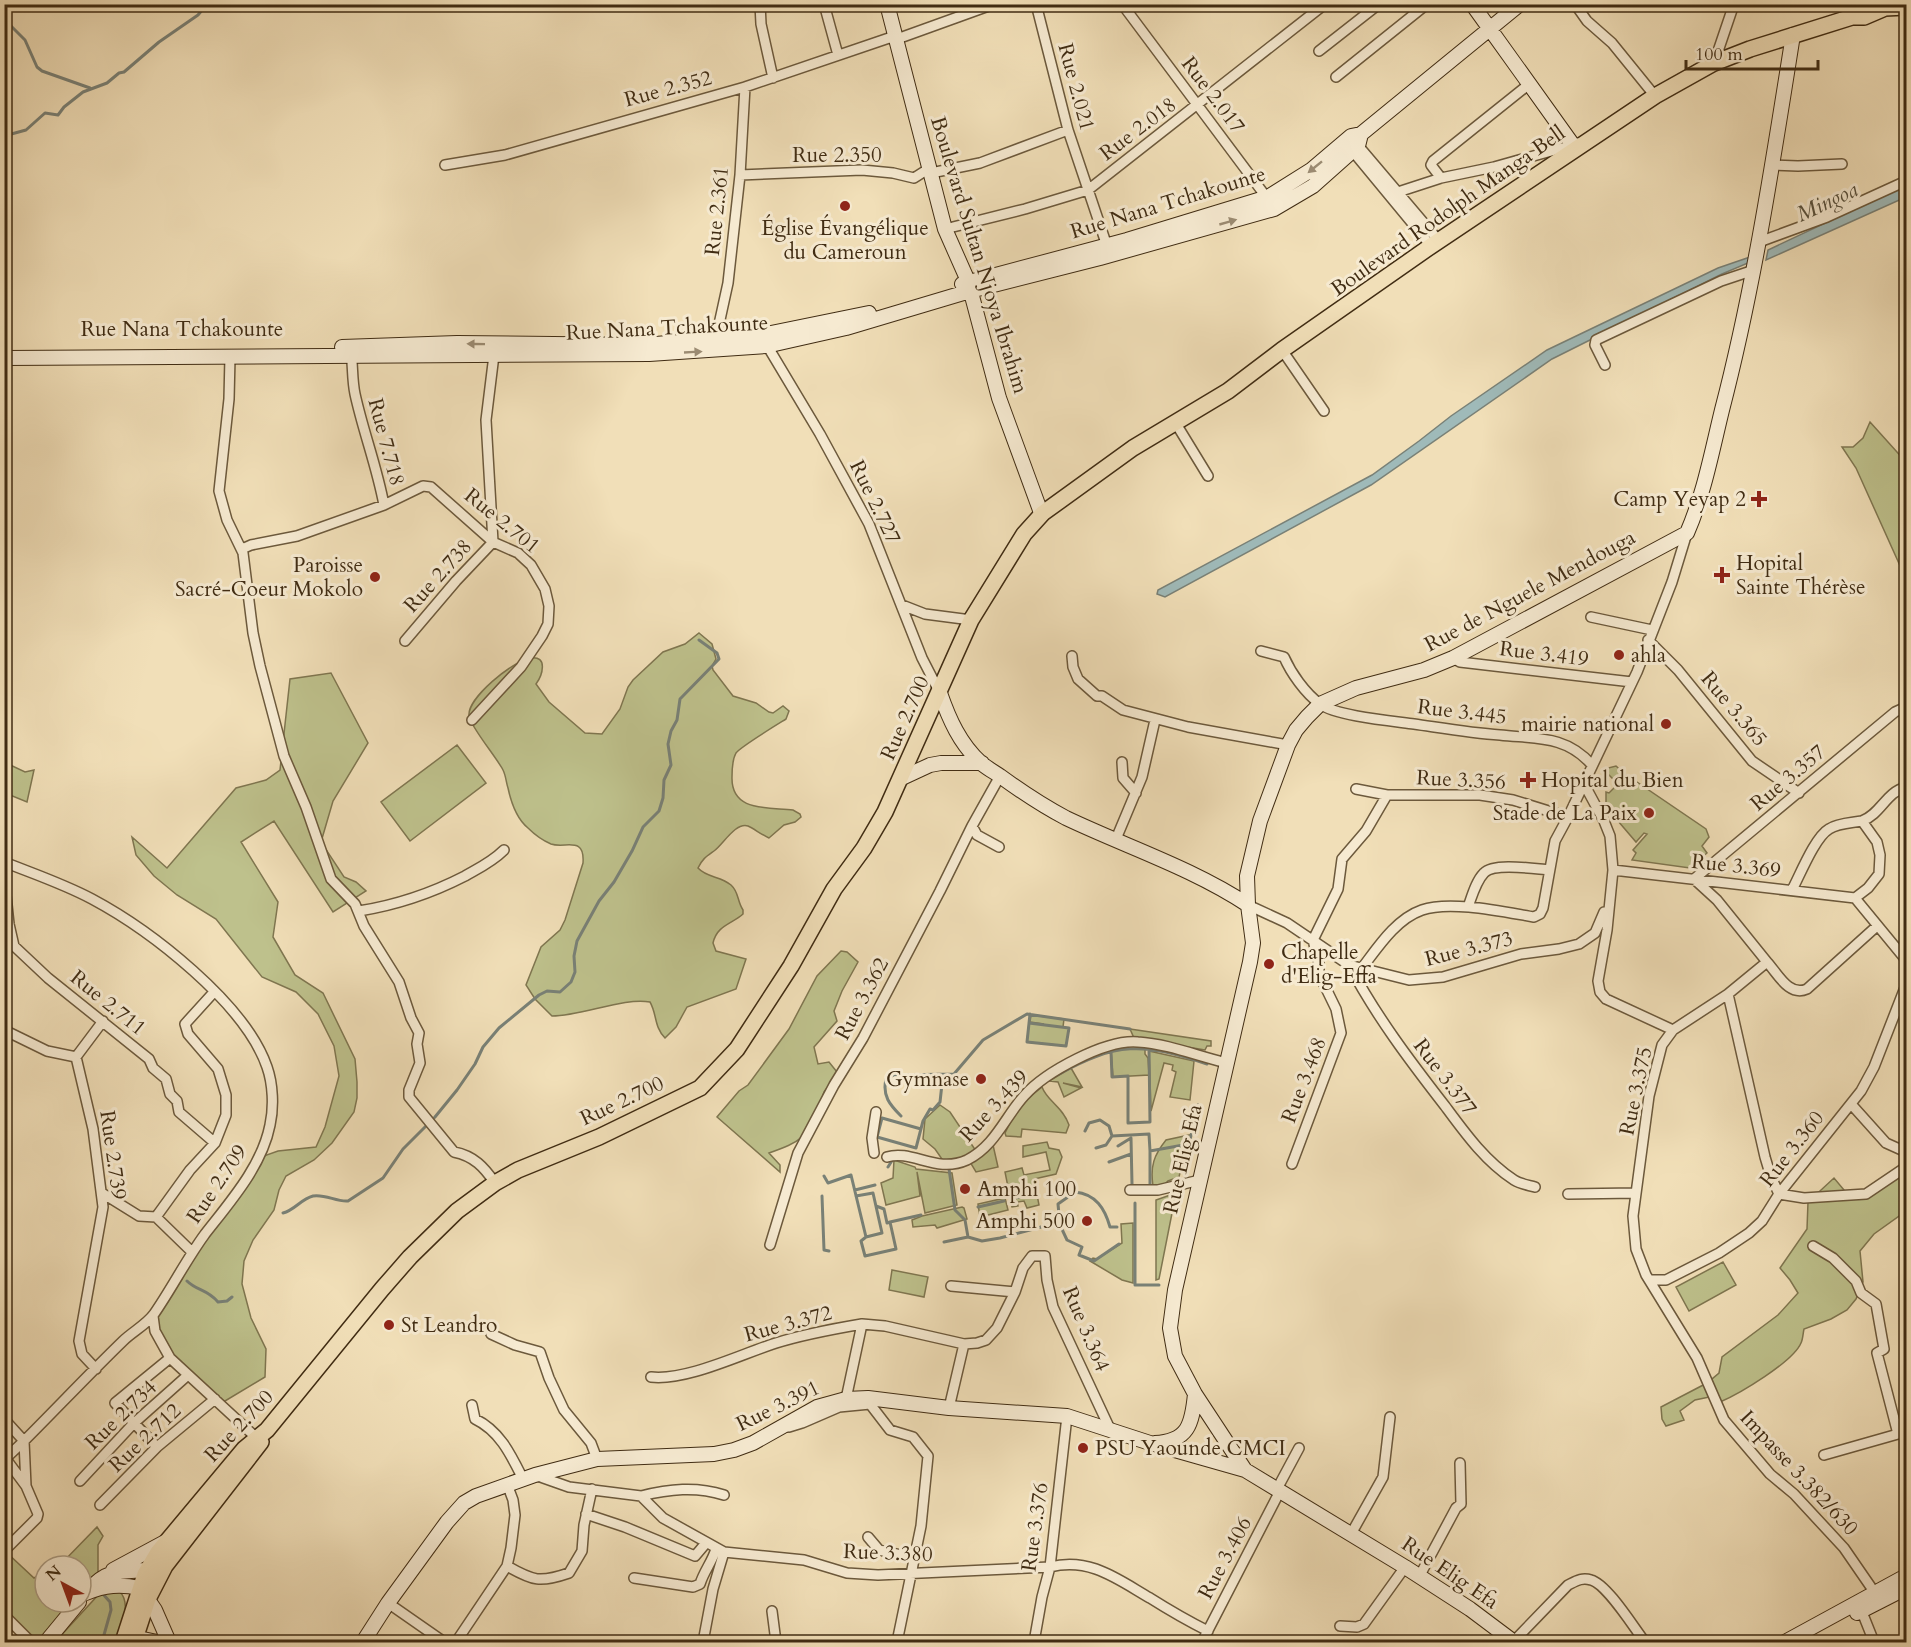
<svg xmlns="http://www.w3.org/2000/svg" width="1911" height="1647" font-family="Cardo,serif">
<rect width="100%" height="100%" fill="#f1dfb8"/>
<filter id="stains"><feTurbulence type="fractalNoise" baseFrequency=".00333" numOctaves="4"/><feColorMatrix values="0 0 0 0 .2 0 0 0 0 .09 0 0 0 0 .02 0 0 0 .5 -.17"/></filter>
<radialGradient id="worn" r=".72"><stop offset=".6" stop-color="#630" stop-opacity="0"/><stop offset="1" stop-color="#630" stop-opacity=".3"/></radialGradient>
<path fill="#bec18c" stroke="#7f7650" stroke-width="1.5" d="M1870,422L1906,462V579L1856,468L1842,447H1853L1863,438Z
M699,633L712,644L716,659L712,666L713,670L733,696L756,703L769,712L773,713L783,706L789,711L786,719C778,724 740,747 736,753C732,760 732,770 732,777C731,812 767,807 793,810L800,814L801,817L795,822L784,825L769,838C762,835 753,828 748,826C735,822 723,845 714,851C707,856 702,859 698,868C707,878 721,876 731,885C739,892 737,901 743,910V914C732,924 717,925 713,943L716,951L746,959L736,989L687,1007L676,1027L665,1038C654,1027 657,1014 650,1002C624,997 582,1016 552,1016L535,999L526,985L541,947L560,930L565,920L583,863C585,835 565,849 551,844C544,841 534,834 528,828C517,819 511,802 508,788C506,782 506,776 503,770C497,758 470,726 469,716C467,698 513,661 530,658C549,655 542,676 536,684L549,702L585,733L602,734L620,709L628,687L633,680L663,652L685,644Z
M331,673L368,743L333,801L321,842L344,877L356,882L366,891L333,912L274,821L241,842L278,902L273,937L295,975L323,993L355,1059L357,1082V1098L354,1112L332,1143L314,1160L286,1176L279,1190L274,1210L253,1240L244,1261L242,1284L251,1318L266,1349L265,1377L220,1404L170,1358L153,1316L258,1158L278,1151L316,1147L325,1127L339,1076L334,1046L318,1014L296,992L262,977L216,919L177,895L154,876L136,855L132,837L167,868L236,788L266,780L280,770L290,679Z
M457,745L486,783L410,841L381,802Z
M4,762L25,772L34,770L27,802L5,793Z
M1616,766L1626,775L1623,782L1628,776L1706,829L1709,837L1702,846L1707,853L1690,868L1632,860L1636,853L1633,850L1647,834L1644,833L1636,842L1606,807V792L1609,793L1614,788V780L1607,773L1608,768Z
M841,951L847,952L858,962L842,991L834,1011L837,1021L814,1047L818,1064L829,1062L837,1072C835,1082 829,1084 824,1092C822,1096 822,1102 820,1106C808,1138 800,1142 769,1153L780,1165V1172L717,1117L739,1091L748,1085L789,1029L817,976Z
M1031,1015L1064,1019L1063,1027L1069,1028L1066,1046L1027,1042L1029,1023L1044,1024L1030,1022Z
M1130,1029L1211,1041V1046H1207L1205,1050L1134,1038Z
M1122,1049H1145V1054L1148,1058L1149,1075L1113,1077L1111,1051Z
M1149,1051L1194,1061L1190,1100L1170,1097L1176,1072L1172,1070L1173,1065L1164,1063L1151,1111Z
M1071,1068L1082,1087L1063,1083L1081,1088L1064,1097L1058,1082L1049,1081Z
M1042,1087C1047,1101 1063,1107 1069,1125L1066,1133L1022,1129L1021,1137L1006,1136L1005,1133C1013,1114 1025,1100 1042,1087Z
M940,1105L950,1112L976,1151L965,1157L944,1162L935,1149L923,1139L925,1119Z
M1189,1135L1179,1177L1168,1181L1161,1188L1153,1186C1150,1166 1154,1155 1166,1140Z
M1047,1142L1049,1148L1059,1150L1062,1157L1056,1174L1034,1179L1039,1205L1027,1208L1024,1201L1017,1202L1018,1206L1012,1207L1005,1172L1022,1168L1024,1175L1050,1170L1046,1152L1023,1157V1146Z
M993,1145L998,1167L976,1172L970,1162Z
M894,1160L915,1167L916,1169L952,1173L957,1205L925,1213L917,1172L920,1196L886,1205L881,1183L893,1178Z
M1906,1162V1211L1874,1234L1860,1251L1863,1282L1856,1299L1847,1310L1831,1319L1804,1329C1803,1333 1803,1339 1801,1343C1793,1362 1739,1394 1720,1402L1714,1396L1695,1400L1680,1411L1684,1420L1666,1426L1662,1419L1661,1407L1707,1383L1719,1373L1722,1357L1778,1315L1798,1293L1790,1280L1780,1268L1807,1229L1808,1202L1834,1178L1849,1196L1865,1194Z
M1176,1193L1159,1279L1156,1280V1200Z
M1005,1198L1008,1210L980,1217L978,1204Z
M962,1207L964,1208L967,1219L937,1228L935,1225L913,1227L912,1220L922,1216Z
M1133,1223V1283L1122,1280L1090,1261L1093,1258L1097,1259L1122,1243L1121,1224Z
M1723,1262L1736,1285L1689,1311L1676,1287Z
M892,1270L928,1277L924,1297L889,1290Z
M97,1527L103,1536L98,1545V1579L81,1599V1566H57L62,1563Z
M5,1551L34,1578L45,1572V1602H79L46,1642H31L5,1615Z
M119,1591C133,1604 120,1627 115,1642H55L100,1593Z"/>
<path fill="#9fbab9" stroke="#798177" stroke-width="1.5" d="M1906,185V197L1766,260L1768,250Z
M1750,257L1748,263L1722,274L1552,359L1371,485L1165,597L1157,594L1158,590L1372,475L1419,441L1451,416L1547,350L1718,268Z"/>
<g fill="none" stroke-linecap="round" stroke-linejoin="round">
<path stroke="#798177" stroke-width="3" d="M4,19L25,40L37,67L42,71L90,88
M4,136L26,130L45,113L58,115L64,107L83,92L107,83L119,73L124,72L159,42L198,15L207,4
M1029,1023L1069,1028L1066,1046L1027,1042L1030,1014
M1111,1051L1112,1077L1128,1076V1123L1150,1122L1149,1049
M1057,1075C1117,1042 1142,1042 1207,1064
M901,1116C890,1105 882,1096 886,1079L894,1075L954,1074L983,1040L1027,1014L1130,1029
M921,1129L882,1118L877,1137L916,1148L923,1121L930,1109L933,1110L940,1102L943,1075
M1085,1131L1089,1123L1100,1120L1109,1126L1112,1136L1106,1145L1096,1148
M1112,1136L1149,1134L1150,1151L1189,1144L1198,1105
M1118,1146L1131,1138L1132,1184
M1150,1151V1184
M1109,1162L1131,1154
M888,1167L893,1159
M949,1169L955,1210L965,1220L968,1237
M824,1176L828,1183L851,1175L866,1237L861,1241L865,1256L896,1249L890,1222L887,1223L884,1209L876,1206
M855,1190L875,1185
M822,1196L824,1250L829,1251
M856,1196L873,1193L882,1233L866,1237
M1011,1199L1036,1193
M1135,1203V1285H1159
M978,1207L1004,1201
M283,1213C295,1210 301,1199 313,1196C326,1194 336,1202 348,1201L383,1178L403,1149L435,1117L457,1090L475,1064L483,1047L499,1028L539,995L547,991L560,992L571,982L575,972L574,956L577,941L599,901L614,882L632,851L643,827L659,811L663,798L664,780L671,765L668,744L671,731L677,720L680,699L719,659L717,653L699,640
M890,1222L921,1215
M1117,1227H1110C1105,1209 1096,1194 1075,1192L1058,1204L1060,1225L1067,1240L1082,1247L1079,1255L1094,1261L1119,1244
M944,1242L968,1237L982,1241L1000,1238L1045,1226
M187,1281C197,1291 207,1289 218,1302L227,1301L232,1297
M102,1642L111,1610L110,1602L103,1594"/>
<g stroke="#6c593c" stroke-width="12">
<path id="street" d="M760,4L761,24L773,78
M824,4L838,55
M1036,4L1068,130L1107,246
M1122,4L1270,202
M1575,4L1587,21L1612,43L1655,96
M1319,51L1379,4
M1714,63L1734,4
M1336,77L1427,4
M1355,142L1439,241
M1350,148L1431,246
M445,165L505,155L745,87L889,38L897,39L994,4
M1773,165L1798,166L1842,164
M740,175L862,170L893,173L914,178L925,171L931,173L980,163L1068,130
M1441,178L1431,165L1433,161L1528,85
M1398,192L1441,178L1494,167L1573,145
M945,229L1025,209L1088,190L1325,4
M1759,242L1827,217L1906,181
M716,338L728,283L740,175L745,87
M765,342L820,434L869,524L922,658L940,693
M1282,350L1324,411
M230,357L229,399L219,491L227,520L243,553L253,633L260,666L284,756L306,807L331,879L355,904L364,926L399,982L411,1018L419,1033L417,1044L420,1063L409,1090V1097L454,1152C474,1156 484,1167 495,1183
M1605,365L1595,345L1596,340L1721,281L1754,270
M1175,422L1208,476
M384,505L423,486L431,487L493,542L518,553L531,565L545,589L549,606L548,624L542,636L521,667L472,720
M242,549L251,545L297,536L384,505C377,467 363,431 355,394C352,380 353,366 351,352
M902,605L925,614L971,620
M1591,617L1652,630
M1648,640L1678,670L1752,761L1799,793
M405,641L456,581L493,542L486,420L494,355
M1261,651L1284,657C1291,673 1305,693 1320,704C1336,716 1392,721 1414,724C1442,728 1471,733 1500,735C1536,739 1566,735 1592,765
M1072,656L1073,667L1078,679L1097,696H1102L1123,710L1188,727L1288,745
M1453,658L1460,662L1632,682
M1122,762L1123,778L1136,793
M1583,782L1604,821L1610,836L1613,870L1607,930L1598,981L1600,992L1606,999L1673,1030L1662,1045L1649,1096L1633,1216L1636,1249L1646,1275L1697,1358L1724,1420L1770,1474L1794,1494L1844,1548L1875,1593
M1906,787C1886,792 1881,814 1862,821L1877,842L1880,855L1879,874L1868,888L1855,898L1906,960
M1356,789L1387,795
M972,826L977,835L999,847
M1116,839L1142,777L1155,720
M4,862C34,874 64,884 92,899C150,930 245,1003 267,1067C273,1084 274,1107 270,1125C262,1166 230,1202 205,1234C186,1260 172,1288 154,1314C146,1325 132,1332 123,1341C89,1374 57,1408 24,1441L26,1486L38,1514L37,1518L4,1551
M1613,870L1855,898
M4,877L9,924L14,946L48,978L149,1059L153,1068L166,1079L170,1094L177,1101L179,1112L215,1143
M1792,890C1800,875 1815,837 1829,829C1838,823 1851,823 1862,821
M1248,905L1287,923L1349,965L1409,980L1443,977L1521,954L1559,949L1579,944L1595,933L1604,912
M1468,907C1472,896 1476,881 1484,873C1494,862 1535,869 1549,870
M359,911C397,905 430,894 465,876C479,868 492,862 504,850
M1767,962C1778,974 1789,997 1807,989L1877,926
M1349,965C1376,1016 1410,1061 1445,1106C1465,1133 1485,1161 1514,1180C1520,1184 1528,1185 1535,1187
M1362,968C1378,947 1396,919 1422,910C1450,900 1504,912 1534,917L1540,914L1543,908L1555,841L1568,817
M1728,994L1765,1157L1771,1177L1779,1194L1804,1198L1866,1194L1906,1167
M4,1030L47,1051L76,1057
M1673,1030L1728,994L1767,962L1717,900L1694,879L1895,712L1906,707
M1851,1104L1886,1143L1906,1152
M874,1153L872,1138L876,1112
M887,1157C912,1149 936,1174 967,1160C995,1146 1005,1117 1024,1096C1045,1072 1106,1039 1138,1042C1169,1044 1197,1056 1227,1063
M1292,1164L1341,1033L1336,1009L1319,974V964L1313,940L1338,889L1342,859L1366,831L1387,795H1480L1513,800L1568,817L1637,672L1672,582L1687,533
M1130,1190H1158L1200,1180
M102,1193L139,1216L156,1217L192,1252
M1568,1194L1636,1193
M156,1217L190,1170L215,1143L226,1115V1095L218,1069L188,1034L185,1024L214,992
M770,1245L798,1153L834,1085L863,1038L940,891L972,826L1000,776
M1813,1246L1833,1258L1856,1281L1861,1293L1876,1304L1884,1349L1877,1353L1898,1434L1906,1432
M1651,1280H1666L1719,1253L1749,1233L1762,1221L1779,1194L1861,1091L1874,1067L1906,985
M1015,1292L1023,1268L1032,1256H1045L1047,1280L1053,1307L1110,1429
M153,1316L155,1331L170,1358L260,1441
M862,1324L885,1326L964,1344L977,1343L986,1340L997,1328L1015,1292L951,1286
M491,1334L515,1345L540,1352L549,1378L564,1410L591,1443L597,1459
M96,1369L82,1354L79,1341L103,1207L93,1129L76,1057L103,1021
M651,1377C687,1381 741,1354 776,1343C804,1334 833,1329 862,1324L846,1399
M472,1405L475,1419C500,1431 511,1455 523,1479
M949,1408L964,1344
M4,1419L24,1441L4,1460
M789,1427L802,1423L839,1407L870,1404L890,1430L913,1437L928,1456L921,1526L897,1642
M157,1447L115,1403L170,1358
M1824,1455L1898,1434
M6,1459L26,1486
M535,1475L569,1487L641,1496L663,1518L724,1552L804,1560L847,1573L878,1575L1050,1567C1090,1557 1117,1579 1150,1598C1169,1610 1188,1621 1208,1631
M80,1481L133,1424L188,1375
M1277,1489L1299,1448
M641,1496C669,1489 696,1486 724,1495
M100,1505L157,1447L215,1399
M586,1514L625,1527L695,1556L706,1543
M1351,1534L1383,1477L1390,1417
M868,1537L879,1550L914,1558
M507,1566C533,1581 540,1583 569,1573L582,1551L584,1525L592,1489
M1419,1577L1456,1508L1461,1504L1460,1463
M634,1578L693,1587L700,1584C704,1571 712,1562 716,1549
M388,1603L444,1642
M1860,1607L1874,1642
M772,1611L776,1642
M4,1615L31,1642
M1340,1626L1357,1627L1364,1624L1405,1567
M456,1642L507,1566L511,1548L515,1515L513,1500L507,1484
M703,1642L713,1589L724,1552
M1034,1642L1042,1597L1050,1567L1067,1416
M1202,1642L1280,1491
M1494,1642L1502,1634
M1513,1642L1568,1585C1576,1581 1582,1577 1591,1580C1607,1584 1634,1628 1645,1642"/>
</g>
<g stroke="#402c13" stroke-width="16">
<path id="secondary" d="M887,4L945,229L968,281L999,398L1040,510L1043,513
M1472,4L1573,145L1579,146
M1361,134L1520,4
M962,284L1127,240L1268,197L1311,170L1351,136L1361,134
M342,347L457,343L644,345L762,335L869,313
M4,358L649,354L766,346L846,328L970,291L1100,258L1274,209L1313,186L1358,146L1361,134
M940,693C949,719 960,744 981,763C987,768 994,772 1000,776C1022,792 1043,806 1066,818C1127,847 1192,868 1248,905L1253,943L1250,962L1175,1290L1170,1328L1175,1356L1195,1394L1245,1470L1405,1567L1470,1609L1514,1642
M902,778L930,765L941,763H982
M1248,905L1247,876L1260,821L1288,745L1296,730L1307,717L1320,704L1356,688L1424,670L1453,658L1687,533C1704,494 1712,451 1722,410C1754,287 1773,161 1793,35
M1155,1443C1188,1441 1192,1425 1195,1394
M113,1570L165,1542
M90,1589C108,1568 123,1572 148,1570
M86,1593C105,1585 120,1584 140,1588L155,1610L169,1642
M1857,1613L1906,1588
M135,1640L143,1639L157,1642
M46,1642L79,1602
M363,1642L388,1603L447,1522L464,1503L476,1496L535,1475L597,1459L714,1454L734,1450L753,1443L817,1407L846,1399L868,1398L949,1408L1067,1416L1150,1443L1245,1470
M1785,1642L1906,1576"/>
</g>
<g stroke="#402c13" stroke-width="18">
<path id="primary" d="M123,1642L145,1574L158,1552L244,1449L267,1430L382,1289L410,1257L457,1211L495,1183L518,1170L599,1137L700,1088L737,1049L791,966L834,889L864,848L885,812L971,620L1024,534L1043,513L1133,448L1228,391L1282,350L1431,246L1655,96L1714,63L1750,49L1852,17H1864L1885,8L1906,7
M134,1642L148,1599L165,1566L261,1442"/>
</g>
<use href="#street" stroke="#f6ead1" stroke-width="9"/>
<use href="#secondary" stroke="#f6ead1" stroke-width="14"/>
<use href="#primary" stroke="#f1dfb8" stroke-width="15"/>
</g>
<defs><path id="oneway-solid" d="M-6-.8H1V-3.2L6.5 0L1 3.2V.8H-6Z" transform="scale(1.5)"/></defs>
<g fill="#9b8b72">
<use href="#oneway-solid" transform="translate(1315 167) rotate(141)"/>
<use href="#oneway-solid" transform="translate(1228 222) rotate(-16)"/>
<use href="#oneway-solid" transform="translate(476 344) rotate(-179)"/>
<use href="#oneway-solid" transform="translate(693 352) rotate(-3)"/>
</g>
<g fill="#8f2418" stroke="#f6ead1" stroke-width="2">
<circle cx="845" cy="206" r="6"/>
<path d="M1756 490h6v6h6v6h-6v6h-6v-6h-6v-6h6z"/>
<path d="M1719 566h6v6h6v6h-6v6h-6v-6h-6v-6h6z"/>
<circle cx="375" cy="577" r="6"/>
<circle cx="1619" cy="655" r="6"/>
<circle cx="1666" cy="724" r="6"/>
<path d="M1525 771h6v6h6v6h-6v6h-6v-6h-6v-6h6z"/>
<circle cx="1649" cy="813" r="6"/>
<circle cx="1269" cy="964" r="6"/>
<circle cx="981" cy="1079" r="6"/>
<circle cx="965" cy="1189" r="6"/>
<circle cx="1087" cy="1221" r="6"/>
<circle cx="389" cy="1325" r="6"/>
<circle cx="1083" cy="1448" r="6"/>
</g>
<g text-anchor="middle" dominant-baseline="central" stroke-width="6" stroke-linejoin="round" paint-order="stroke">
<g font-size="21" fill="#402c13" stroke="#f6ead1">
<text transform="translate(1076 87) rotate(75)">Rue 2.021</text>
<text transform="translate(668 89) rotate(-15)">Rue 2.352</text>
<text transform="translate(1213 95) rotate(53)">Rue 2.017</text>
<text transform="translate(1138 129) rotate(-37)">Rue 2.018</text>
<text x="837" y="155">Rue 2.350</text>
<text transform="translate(1168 203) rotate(-17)">Rue Nana Tchakounte</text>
<text transform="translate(717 211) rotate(-84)">Rue 2.361</text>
<text transform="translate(1448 211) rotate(-35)">Boulevard Rodolph Manga Bell</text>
<text transform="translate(979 255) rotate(73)">Boulevard Sultan Njoya Ibrahim</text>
<text transform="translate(667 328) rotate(-3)">Rue Nana Tchakounte</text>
<text x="182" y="329">Rue Nana Tchakounte</text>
<text transform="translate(386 442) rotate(75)">Rue 7.718</text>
<text transform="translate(875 502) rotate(64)">Rue 2.727</text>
<text transform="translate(502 521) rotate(39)">Rue 2.701</text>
<text transform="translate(438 576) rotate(-48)">Rue 2.738</text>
<text transform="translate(1530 591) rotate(-28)">Rue de Nguele Mendouga</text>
<text transform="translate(1544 654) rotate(7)">Rue 3.419</text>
<text transform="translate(1734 709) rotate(50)">Rue 3.365</text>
<text transform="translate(1462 712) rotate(7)">Rue 3.445</text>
<text transform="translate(905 718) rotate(-66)">Rue 2.700</text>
<text transform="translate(1788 778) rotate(-40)">Rue 3.357</text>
<text transform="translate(1461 780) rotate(3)">Rue 3.356</text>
<text transform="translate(1736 866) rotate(6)">Rue 3.369</text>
<text transform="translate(1469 949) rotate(-14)">Rue 3.373</text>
<text transform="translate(862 999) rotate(-62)">Rue 3.362</text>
<text transform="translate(108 1003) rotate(39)">Rue 2.711</text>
<text transform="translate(1445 1077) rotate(53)">Rue 3.377</text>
<text transform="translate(1304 1080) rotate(-69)">Rue 3.468</text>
<text transform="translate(1636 1091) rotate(-78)">Rue 3.375</text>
<text transform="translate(622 1101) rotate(-25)">Rue 2.700</text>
<text transform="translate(994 1106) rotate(-47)">Rue 3.439</text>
<text transform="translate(1792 1149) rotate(-52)">Rue 3.360</text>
<text transform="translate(113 1155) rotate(82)">Rue 2.739</text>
<text transform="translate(1183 1159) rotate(-77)">Rue Elig Efa</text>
<text transform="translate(217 1184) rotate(-56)">Rue 2.709</text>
<text transform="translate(788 1324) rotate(-15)">Rue 3.372</text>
<text transform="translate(1086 1329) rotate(67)">Rue 3.364</text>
<text transform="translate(778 1406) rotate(-26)">Rue 3.391</text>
<text transform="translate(121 1415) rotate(-44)">Rue 2.734</text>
<text transform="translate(239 1426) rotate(-47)">Rue 2.700</text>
<text transform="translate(145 1438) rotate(-43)">Rue 2.712</text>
<text transform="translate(1799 1473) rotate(47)">Impasse 3.382/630</text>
<text transform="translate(1035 1527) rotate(-82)">Rue 3.376</text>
<text transform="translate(888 1553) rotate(2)">Rue 3.380</text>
<text transform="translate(1225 1558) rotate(-62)">Rue 3.406</text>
<text transform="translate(1450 1573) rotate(34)">Rue Elig Efa</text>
</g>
<g font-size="21" fill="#402c13" stroke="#f6ead1" text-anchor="start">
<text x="845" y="228" text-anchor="middle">Église Évangélique<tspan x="845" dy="24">du Cameroun</tspan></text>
<text x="1746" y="499" text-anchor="end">Camp Yeyap 2</text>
<text x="1736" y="563">Hopital<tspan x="1736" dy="24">Sainte Thérèse</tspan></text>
<text x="363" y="565" text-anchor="end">Paroisse<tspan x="363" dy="24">Sacré-Coeur Mokolo</tspan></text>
<text x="1631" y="655">ahla</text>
<text x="1654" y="724" text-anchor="end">mairie national</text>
<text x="1541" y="780">Hopital du Bien</text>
<text x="1637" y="813" text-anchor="end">Stade de La Paix</text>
<text x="1281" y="952">Chapelle<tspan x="1281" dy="24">d'Elig-Effa</tspan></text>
<text x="969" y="1079" text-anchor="end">Gymnase</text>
<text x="977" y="1189">Amphi 100</text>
<text x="1075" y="1221" text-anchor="end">Amphi 500</text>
<text x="401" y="1325">St Leandro</text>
<text x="1095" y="1448">PSU Yaounde CMCI</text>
</g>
<g font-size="22" font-style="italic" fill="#58503c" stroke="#f6ead1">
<text transform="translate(1827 202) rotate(-25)">Mingoa</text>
</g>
</g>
<rect width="1911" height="1647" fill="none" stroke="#f1dfb8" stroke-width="24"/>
<rect x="6" y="6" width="1899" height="1635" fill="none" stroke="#402c13" stroke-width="3"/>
<rect x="12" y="12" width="1887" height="1623" fill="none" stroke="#402c13" stroke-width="1.5"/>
<g transform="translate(63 1584) rotate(319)"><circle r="28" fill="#f6ead1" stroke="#ad9e85" stroke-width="1.5"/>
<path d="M0-4.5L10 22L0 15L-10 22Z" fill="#8f2418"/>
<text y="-9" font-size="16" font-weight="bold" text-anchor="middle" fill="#402c13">N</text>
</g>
<path d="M1686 60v9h132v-9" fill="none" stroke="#402c13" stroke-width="3"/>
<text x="1695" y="60" font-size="18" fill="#402c13" stroke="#f6ead1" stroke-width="4.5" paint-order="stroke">100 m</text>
<rect width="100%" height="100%" filter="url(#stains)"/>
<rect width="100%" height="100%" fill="url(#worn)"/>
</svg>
